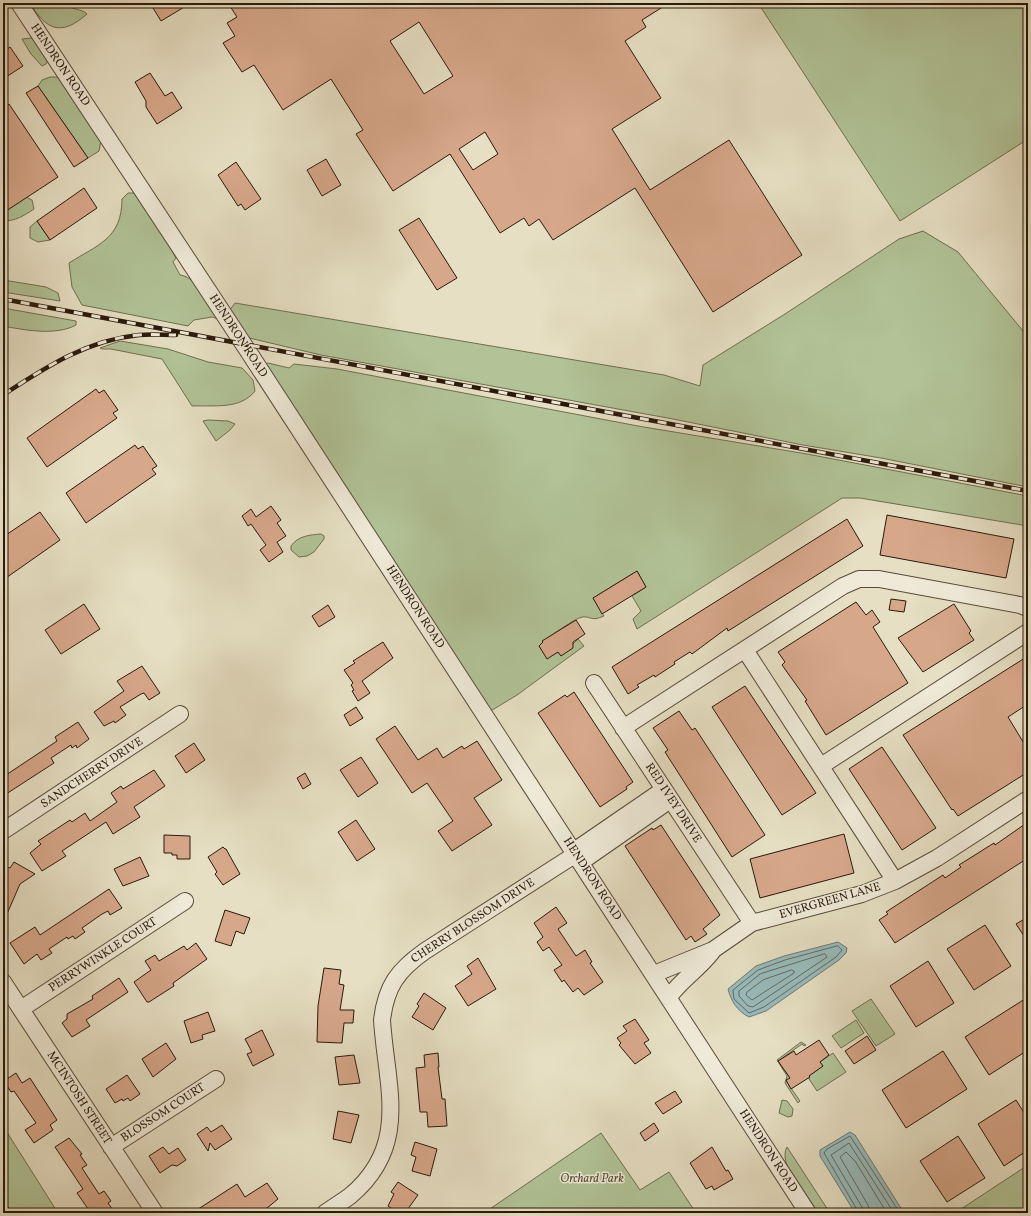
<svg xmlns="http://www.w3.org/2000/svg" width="1031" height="1216" font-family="Vollkorn,serif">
<rect width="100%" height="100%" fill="#e6dfc3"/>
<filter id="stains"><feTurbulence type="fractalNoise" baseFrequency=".005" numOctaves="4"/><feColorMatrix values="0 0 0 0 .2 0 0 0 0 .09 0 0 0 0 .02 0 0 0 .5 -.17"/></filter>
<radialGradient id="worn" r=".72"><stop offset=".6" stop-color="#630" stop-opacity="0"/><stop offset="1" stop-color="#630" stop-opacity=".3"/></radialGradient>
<path fill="#b1c397" stroke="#6e6e51" d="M30,3H66C72,11 81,8 87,14C61,37 46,30 30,3Z
M758,3H1028V139L900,221Z
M31,38L35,39L48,60L46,64L42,66L31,54L22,39Z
M50,77H57L62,80L101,140L99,151L88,158L38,86L42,80Z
M128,193H134L138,196L174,254L176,258L173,262L180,275C196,276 210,306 218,319L212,317L194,320L188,326L82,305L72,287L69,263C97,245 122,239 122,199Z
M26,197L32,200L34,209C23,216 16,221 3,221V210L4,212Z
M37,221L50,240L38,242L30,238V227Z
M923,231L958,252L1028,337V487L881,458L803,445L673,419L321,355L245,337L229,311L235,303L664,375L700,386L703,365L785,314L899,239Z
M3,280L46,287L58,293L60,301L3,292Z
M3,308L76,321V325C56,336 24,330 3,326Z
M120,341L168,349L208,362L242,368L253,380L255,391C240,410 214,405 192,406L162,359L111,349H102L100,348Z
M268,363L289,368L294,364L337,369L638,426L807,454L1028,496V526L860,498H842L637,629L633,619L641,611L632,596L646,587L637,571L593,598L604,616C590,622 592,616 582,617C574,619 552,635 543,641V642L539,646L547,658L558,652L561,656L578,639L584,646L517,695L489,712L265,364Z
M208,420L228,421L235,424L230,430L216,441L203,421Z
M321,534L324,536V539L314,552L307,556L299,557L291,550V546C298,536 309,535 321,534Z
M871,999L895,1034L876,1046L852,1011Z
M856,1020L864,1033L841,1048L832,1036Z
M801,1042L806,1045L804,1046L802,1044L778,1061L790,1078L786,1081L800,1101L798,1103L785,1083L787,1076L777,1060Z
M833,1053L846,1072L817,1091L809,1079V1076L823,1066L820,1062Z
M782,1100L787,1101L793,1109L792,1116L788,1117L779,1113Z
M3,1126L58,1213H12L3,1199Z
M601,1133L640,1190L669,1172L696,1213H484Z
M787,1147L830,1213H817C807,1198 777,1164 787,1147Z
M1028,1165V1213H955Z"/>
<path fill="#98bbbb" stroke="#6c7a75" d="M838,942L847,948L846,953L839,960L766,1011L749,1017C737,1011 731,1001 728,989L756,966L784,956Z
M850,1132L855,1135L904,1213H856L852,1208L820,1156V1150Z"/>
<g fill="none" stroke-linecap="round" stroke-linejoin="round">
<path stroke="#616a63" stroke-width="1" d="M838,946L842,950L836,957L764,1007L749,1013L734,999L733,990L758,970L785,960Z
M825,954L827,957L753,1007L748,1006L739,996V991L760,974Z
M792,970L794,971V973L752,1000L746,995L747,992L763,980Z
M859,1213L824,1153L827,1149L850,1136L900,1213
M864,1213L862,1207L831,1155L849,1143L894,1213
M870,1213L868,1205L840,1157L846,1152L855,1161L887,1213"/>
</g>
<path fill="#d7a78a" stroke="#2a190b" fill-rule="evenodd" d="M150,3H191L161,21Z
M228,3H669L642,20L646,27L625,41L661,98L612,129L650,190L729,140L802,255L713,312L635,188L553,240L539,219L529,226L524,218L500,233L450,154L393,191L356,134L363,130L331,79L283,110L254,65L242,72L223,43L235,36L227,23L237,17ZM419,22L453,76L424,94L390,41ZM485,132L498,154L473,170L459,149Z
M10,47L23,66L3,79V52Z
M150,73L165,96L172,92L182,108L157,124L146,107V101L135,82Z
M38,86L88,158L74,167L26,93Z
M9,104L58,177L3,213V108Z
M326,159L341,185L322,196L307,170Z
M236,162L261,199L245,210L241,204L238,206L218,175Z
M84,188L97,208L50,240L37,221Z
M419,218L457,278L437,290L399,230Z
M96,389L99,393L104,390L118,410L113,413L117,418L47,467L27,438Z
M135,445L138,449L143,446L157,466L152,469L156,474L86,523L66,493Z
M271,506L281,520L277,523L286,536L277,542L283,552L269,562L260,550L266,545L251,524L248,526L242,516L251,509L256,517Z
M40,512L60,540L3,580V537Z
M887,515L1014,539L1006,578L880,555Z
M847,519L863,546L728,631L727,628L692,654L690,652L674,662L675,664L655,677L654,675L637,685L639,687L628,694L612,667Z
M637,571L646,587L602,614L593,598Z
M891,599L906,601L904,612L889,610Z
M856,602L866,615L872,610L880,622L873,627L908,683L826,735L805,701L807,700L782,665L785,662L778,652Z
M84,604L100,629L61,654L45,630Z
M954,604L971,631L969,633L974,640L923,672L898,638Z
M328,605L335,617L319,627L312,616Z
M576,620L585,634L573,642V648L561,656L558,652L547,659L539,646L543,642L542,641Z
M383,642L393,658L362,681L370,693L358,701L352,691L354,690L351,685L353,683L344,670L355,663L353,661Z
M1028,656V704L1008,717L1028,750V772L958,816L953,809L952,810L903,735Z
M142,666L160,693L149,700L144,693L141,694L120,707L126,715L115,723L114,721L104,726L94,712L124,691L117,681Z
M745,686L816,793L782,815L712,707Z
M574,692L633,782L626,787L627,789L600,807L538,713L565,695L567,697Z
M356,707L363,718L350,726L344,715Z
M679,711L692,730L695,728L765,835L732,857L665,752L668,750L653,728Z
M78,722L89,739L77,748L76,745L72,748L71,745L51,758L54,763L3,796V777L57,741L55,737Z
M395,726L418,760L437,748L443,758L462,746L464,749L477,741L502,780L474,798L492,825L452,851L438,831L453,821L427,783L412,793L376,739Z
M194,743L205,760L186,773L175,756Z
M882,747L936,828L902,850L849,769Z
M361,757L378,783L358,797L340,770Z
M154,770L165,786L134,807L140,817L113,834L106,822L62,851L66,856L42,871L30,853L41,844L38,841L70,820L72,822L85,813L90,821L117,802L111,793L121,786L123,789Z
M305,773L311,784L303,789L297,778Z
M356,820L375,849L357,861L338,832Z
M1028,822V858L895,943L879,920L888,914L886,912L943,875L945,878L961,867L959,865L994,843L995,845Z
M661,825L720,915L703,929L707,934L695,942L691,936L686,940L625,846L652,828L653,830Z
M844,834L854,873L760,898L750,859Z
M164,835L190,836V859H177V855H172V853H164Z
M223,847L225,849H226L240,874L223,885L215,874L217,872L208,857Z
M140,857L149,876L123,886L114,869Z
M14,862L35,874L20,884L3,923V866L10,868Z
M109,889L122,908L110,915L108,911L102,914L82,928L85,932L75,939L73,936L68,939L67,937L49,949L52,953L41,960L37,954L24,964L10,943L35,927L40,935Z
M556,907L567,923L558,929L576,956L585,950L592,962L590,963L603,982L584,995L578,988L573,992L564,980L562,982L554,970L562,965L549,947L543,951L537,942L543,937L534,923Z
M225,910L250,918L244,934L236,931L231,946L215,941Z
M1028,917V942L1016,924Z
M985,925L1011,966L974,990L947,949Z
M196,943L207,959L173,983L174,986L149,1002H147L134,982L151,970L145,961L155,955L159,961L184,946L187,950Z
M478,958L496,989L468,1006L455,986L472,974L467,966Z
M928,961L954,1003L916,1027L890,986Z
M324,968L341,970L339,984L344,985L340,1010H354L353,1023H344L342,1043L317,1042L318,1006Z
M119,978L128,992L86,1020L90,1026L72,1037L62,1023L67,1019V1014L93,999L92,996Z
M424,993L446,1008L433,1030L412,1017L419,1006L417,1004Z
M1028,997V1050L989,1075L965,1037Z
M208,1012L215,1031L202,1035L203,1039L191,1043L184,1021Z
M635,1019L649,1040L644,1043L651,1053L635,1064L619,1045L621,1043L617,1038L627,1031L623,1026Z
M262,1030L274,1055L253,1066L247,1054L252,1052L245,1039Z
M867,1036L876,1050L854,1064L845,1051Z
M819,1040L829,1055L820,1062L823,1066L809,1076L810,1077L791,1089L786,1080L790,1078L778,1061L794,1051L796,1055Z
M166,1043L176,1059L153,1077L142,1059Z
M943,1051L967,1089L906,1128L882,1090Z
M438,1053L439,1067H438L442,1099H445L447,1126L428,1127L427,1112H420L416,1068L425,1067L424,1055Z
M354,1055L360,1083L339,1085L335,1057Z
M16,1073L22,1083L30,1078L57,1120L50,1125L53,1130L34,1143L25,1130L36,1123L14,1091L11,1092L4,1081Z
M127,1075L140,1094L130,1101L128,1098L123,1101L122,1099L115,1103L106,1089Z
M675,1091L682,1102L663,1114L655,1103Z
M1016,1100L1028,1119V1150L1004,1166L978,1124Z
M338,1111L359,1115L351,1143L333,1139Z
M654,1123L659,1131L645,1141L640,1133Z
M222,1125L232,1139L215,1150L210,1143L208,1151L197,1134L207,1127L211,1132Z
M958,1136L985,1178L947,1202L920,1161Z
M69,1138L82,1154L80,1155L87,1165L82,1168L99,1194L104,1191L111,1201L108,1203L115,1213H91L77,1193L83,1189L55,1147Z
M415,1142L437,1149L430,1176L412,1171L416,1157L411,1155Z
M163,1147L169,1154L178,1148L186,1160L177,1166L172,1165L160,1173L149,1156Z
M712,1147L726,1171L728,1170L733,1179L714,1190L712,1186L706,1189L690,1163Z
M398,1182L418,1195L405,1213H398L388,1206L394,1194L391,1192Z
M267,1183L278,1199L261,1213H192L237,1184L245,1197Z"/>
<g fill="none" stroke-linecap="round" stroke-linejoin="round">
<g stroke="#594a39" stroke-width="18">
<path id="minor" d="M19,3L250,354L808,1213
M745,650L895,881
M594,683L752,923
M623,728L843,586L859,579H879L1020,605L1028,608
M821,766L1028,632
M3,831L180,714
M574,851L663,790
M581,862L670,800
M654,974L713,950L752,923L862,894L895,881L937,858L1028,799
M3,982L155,1213
M669,997C681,980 699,969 712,952
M21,1009L185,901
M111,1147L216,1079
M325,1213C333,1207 342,1202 350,1196C411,1145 386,1086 382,1020C386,986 398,970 425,951L576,854"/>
</g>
<use href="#minor" stroke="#efead8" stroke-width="16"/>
<g stroke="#2a190b" stroke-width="4.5">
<path id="rail" d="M3,299L1028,491
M3,395C46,367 87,340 139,335C152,334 164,335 176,335"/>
</g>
<use href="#rail" stroke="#efead8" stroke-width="3" stroke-dasharray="9" stroke-linecap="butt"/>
</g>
<g text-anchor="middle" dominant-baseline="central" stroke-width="3" stroke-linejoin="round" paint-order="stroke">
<g font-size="12" fill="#2a190b" stroke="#efead8">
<text transform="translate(60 65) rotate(56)">HENDRON ROAD</text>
<text transform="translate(238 336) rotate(57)">HENDRON ROAD</text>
<text transform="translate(415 607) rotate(57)">HENDRON ROAD</text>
<text transform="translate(92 773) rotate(-33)">SANDCHERRY DRIVE</text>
<text transform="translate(673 803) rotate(57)">RED IVEY DRIVE</text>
<text transform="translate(592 879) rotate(57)">HENDRON ROAD</text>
<text transform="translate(830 901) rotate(-16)">EVERGREEN LANE</text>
<text transform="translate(473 921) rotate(-33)">CHERRY BLOSSOM DRIVE</text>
<text transform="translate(103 955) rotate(-33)">PERRYWINKLE COURT</text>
<text transform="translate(79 1098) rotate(57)">MCINTOSH STREET</text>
<text transform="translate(163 1113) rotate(-33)">BLOSSOM COURT</text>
<text transform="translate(768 1151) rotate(57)">HENDRON ROAD</text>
</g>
<g font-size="12" font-style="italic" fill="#524c35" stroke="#efead8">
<text x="592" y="1179">Orchard Park</text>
</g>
</g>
<rect width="1031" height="1216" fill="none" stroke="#e6dfc3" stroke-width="16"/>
<rect x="4" y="4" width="1023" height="1208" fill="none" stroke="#2a190b" stroke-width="2"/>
<rect x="8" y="8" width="1015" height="1200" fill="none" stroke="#2a190b"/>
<rect width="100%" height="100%" filter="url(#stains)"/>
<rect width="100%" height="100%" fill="url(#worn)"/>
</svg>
